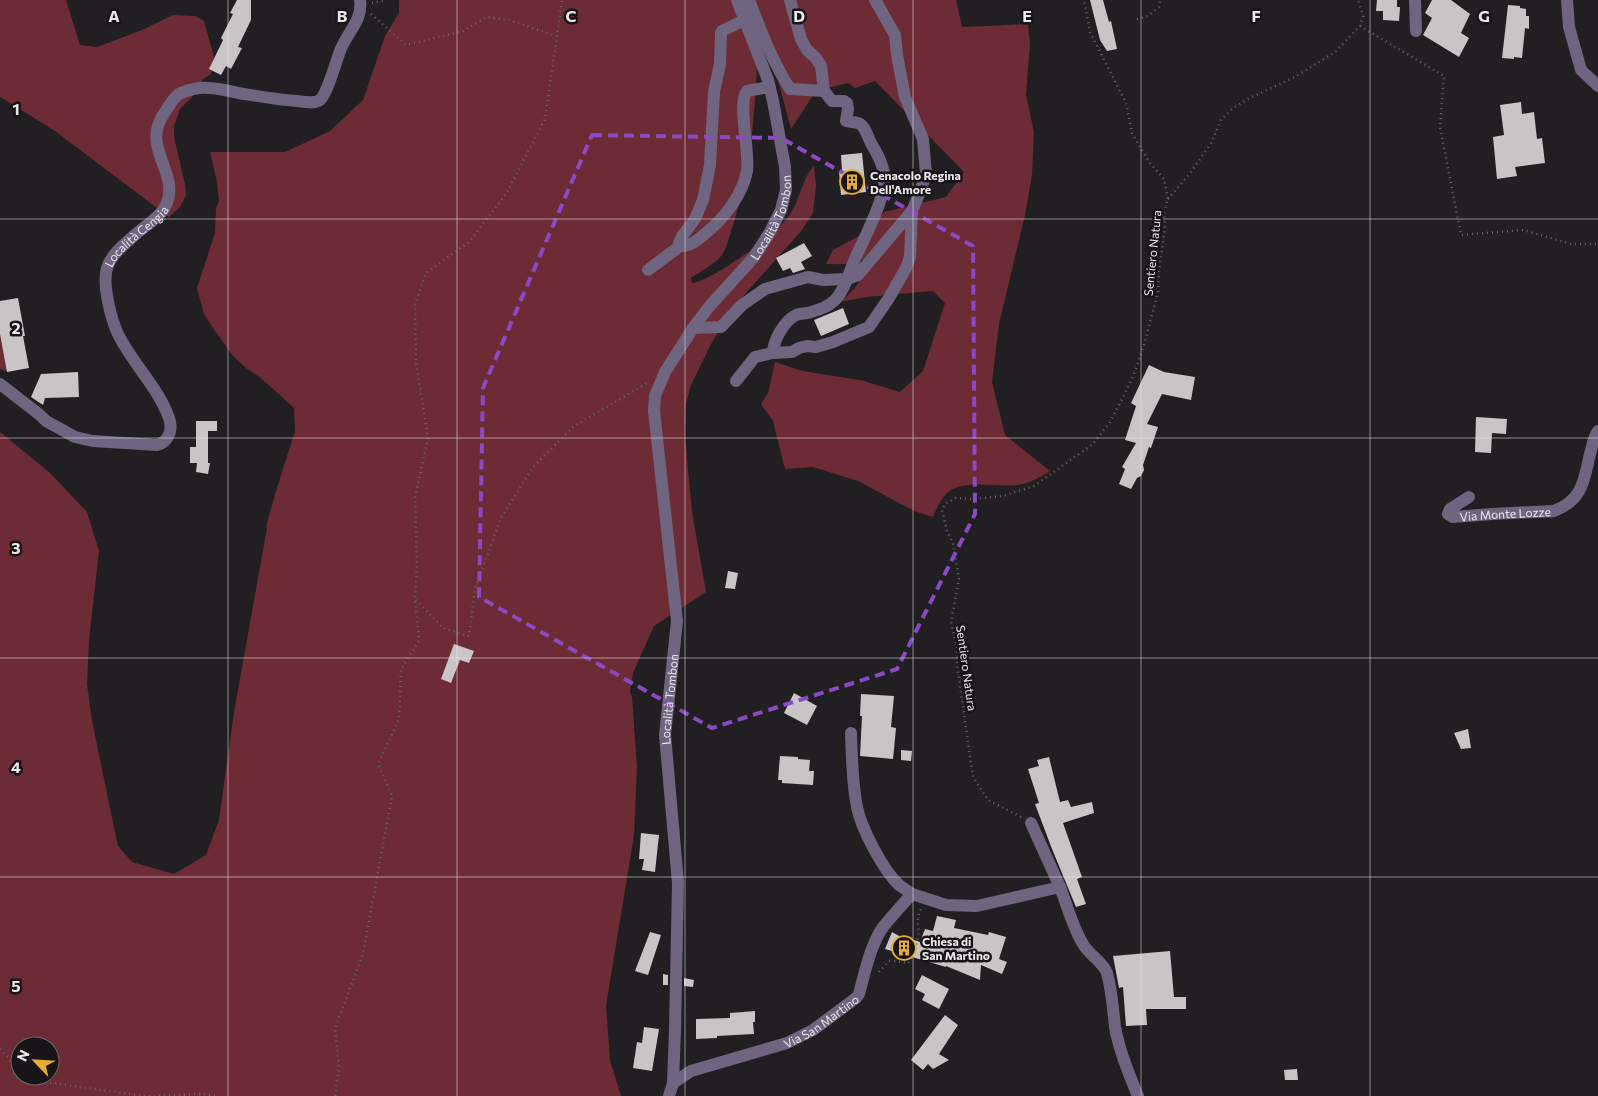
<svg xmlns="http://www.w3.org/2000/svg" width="1598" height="1096" font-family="Commissioner,sans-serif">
<rect width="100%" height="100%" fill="#211f21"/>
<path fill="#6d2b36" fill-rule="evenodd" d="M0,0H66L80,45L97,47L142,30L173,15L195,16L204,21L214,57L211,74L203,79L193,96L180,109L174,126V137L185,184L186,195L180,207L169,217L55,131L0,97Z
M399,0H956L962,27L1028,24L1030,44L1026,95L1034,132L1032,175L1025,215L999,324L992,382L1005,435L1050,471C1041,477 1028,484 1018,485C998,488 962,478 946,494C940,500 936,510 933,517L914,511L858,481L813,467L785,469L773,421L761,404L768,393L775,362L802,371L860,380L900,392L923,371L945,303L933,291L866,297L840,302C853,291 866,279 863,260L860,258C850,266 839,264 826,264L833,250L868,231L884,212L946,197L964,172L875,81L855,88L848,83L816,91L791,129L768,43L758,37C756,100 753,162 734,222C730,233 728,245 722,255C716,263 700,272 691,278L692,283C712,281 776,234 788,217C800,202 801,180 814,166L816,186L813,213L802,230L730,311L710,346L691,385L686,404L685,436L692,512L706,592L654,626L633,673L630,691L632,697L637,767L634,835L606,1006L610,1060L621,1096H0V432L49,472L87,512L99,551L89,640L87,684L92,721L118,846L132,862L174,874L206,855L219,820L234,712L267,528L266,527L276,491L295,431L294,408L262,379L246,368L233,356L215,331L204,314L197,288L215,233L216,208L219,201L217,181L210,152H285L330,131L363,100L385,36L399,13ZM20,1046H50V1076H20Z
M0,329L11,366L5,371L0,369Z"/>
<path fill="#c9c4c6" d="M237,0H251V20L238,47L242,48L231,69L226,66L221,75L209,69L223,40L221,38L233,14L230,13Z
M1090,0H1103L1109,22L1111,21L1117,49L1107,51L1100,40Z
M1377,0H1397V7H1400L1399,21L1383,20V11H1376Z
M1432,0H1451L1470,14L1461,33L1469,38L1459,57L1423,35L1432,18L1425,13Z
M1508,5L1520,6V8L1526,9V16H1529V29L1525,28L1522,58L1514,57V59L1502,58Z
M1521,102L1522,114L1534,112L1537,139L1542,138L1545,163L1515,167L1517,176L1497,179L1493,137L1504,135L1500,105Z
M862,153L866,192L841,195L839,172H842L841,155Z
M804,243L812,256L801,262L805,269L793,273L790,268L783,271L776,258Z
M18,298L25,336H23L29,368L7,372L0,334V301Z
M843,308L849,324L821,336L814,320Z
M1149,365L1164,372L1195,377L1191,400L1162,394L1147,424L1158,427L1151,448L1149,447L1143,465L1144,470L1141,476L1137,478L1131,489L1119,484L1125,469L1122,467L1136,443L1125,440L1136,406L1131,403Z
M78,372L79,397L45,398L43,405L31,397L41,374Z
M1476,417L1507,419L1506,434L1492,433L1491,453L1475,452Z
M196,421H217V431H208V463H210L208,474L196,472L197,463H190V447H196Z
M728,571L738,573L735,589L725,588Z
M454,644L474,651L469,663L460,660L451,683L441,679Z
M794,693L817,706L807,725L784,713Z
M861,694L894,696L891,727L896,728L893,759L860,756L862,716H860Z
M1468,729L1471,748L1461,749L1454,733Z
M901,750L912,751L911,761L901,760Z
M780,756L798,757V759L810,760L809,771H814L813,785L782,783V780H778Z
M1049,757L1060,802L1068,800L1071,807L1092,802L1094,813L1063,823L1082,877L1077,879L1086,904L1076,907L1052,849L1035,804L1039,803L1028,769L1039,766L1037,760Z
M641,833L659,835L655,872L642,870L644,859H639Z
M937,916L956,920L954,928L988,935L989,932L1006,937L999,959L1007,962L1002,974L981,965L980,980L946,966V967L885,949L892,932L901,937L902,936L920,942L925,929L933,931Z
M650,932L661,935L648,975L635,971Z
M1170,951L1174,997H1186V1009H1146L1147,1025L1126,1026L1123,987L1119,988L1113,956Z
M663,974L668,975V985H663Z
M922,975L949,989L939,1009L922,1000L925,994L915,989Z
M684,978L694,980L693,987L684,986Z
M755,1011V1022H753L754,1034L717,1036V1038L696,1039V1019L730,1018V1013Z
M945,1015L958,1025L939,1054L949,1060L933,1069L928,1064L923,1070L911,1060Z
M644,1027L659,1029L652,1071L633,1068L637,1042L642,1043Z
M1297,1069L1298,1080H1285L1284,1070Z"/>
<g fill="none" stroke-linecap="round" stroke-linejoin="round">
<path stroke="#696769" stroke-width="2.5" stroke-dasharray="1 4" stroke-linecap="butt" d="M372,3L386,0
M371,14L406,45L463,31L487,17L509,20L556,36
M1137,19L1148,16L1159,7L1160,0
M1360,26L1444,76L1440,127L1461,235L1523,230L1571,244H1598
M1168,199L1191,172L1211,143L1221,120L1233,108L1250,98L1295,77L1335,52L1360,26L1363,16L1358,0
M416,600L443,628L469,636L475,589L501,518L533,467L573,427L647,383
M1021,817L988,800L973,777L957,665V647L951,622L959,579L953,543L947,531L942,510L945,504L956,498L975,499L1003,496L1034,486L1093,444L1110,422L1122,399L1134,374L1144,345L1158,292L1159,272L1165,228L1164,212L1168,199L1164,179L1149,162L1132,133L1126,103L1090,32L1084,0
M879,972L889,961H894L909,963C913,955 916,946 918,937C920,924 914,924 921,909
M0,1049L9,1058L16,1073L20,1074
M26,1076L45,1082L144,1096L203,1094L216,1096
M335,1096L339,1067L335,1028L363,954L392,796L378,764L399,719L401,669L419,641L415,598L417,564L415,497L428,438L416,363L415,304L426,273L469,242L506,194L545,119L562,0"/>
<g stroke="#6f6580" stroke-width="12">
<path d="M749,0C761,31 772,61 790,89L824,91"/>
<path d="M790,0L801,39L807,50L816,58L821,66L824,91L832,101H844L847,103L848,109L846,121C850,122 854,122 858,123C865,125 868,138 872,145C877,153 882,163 884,173C888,195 864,238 855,259C849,272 845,290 835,300C829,306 819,310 811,312C806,314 801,313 796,315C784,321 773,341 773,353L792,352L799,348L807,346L816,347L833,342L869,327L889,298L906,268L910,257L912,211"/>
<path d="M1415,0L1416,31"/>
<path d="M1567,0L1569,27L1581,70L1598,86"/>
<path d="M744,20L722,31L721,33L720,64L714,92L710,165L703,200L695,219L683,235L679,243L680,246C691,247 700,238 707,232C725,218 743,193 747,171C750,151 737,103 747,91L769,87"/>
<path d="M648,270L680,246"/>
<path d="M693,328L721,327L742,305L765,289L808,277L823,280L847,279L858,275L912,211L920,192L926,174L923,139L905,97L897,55L895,35L875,0"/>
<path d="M736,381L755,357L773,353"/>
<path id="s1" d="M0,384L40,415L46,421L75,437L93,441L157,445C169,442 173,429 169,418C158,387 132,363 118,334C111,319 102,284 107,268C111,254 126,243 136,234C146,225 161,217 166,205C181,172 139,148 165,112C169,106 173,98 179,94C186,90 200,87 208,88C218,88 229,91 238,93C258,96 278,100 298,101C305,102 314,104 320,100C327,94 336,62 340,51C347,32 363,21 360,0"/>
<path id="s2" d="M1469,497L1450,509L1448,514L1453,517L1492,514L1554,511C1585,499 1584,477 1591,450C1593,443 1594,436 1598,431"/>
<path d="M851,733C852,757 852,783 857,807C861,828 883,870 899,885C903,888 908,891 912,894"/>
<path d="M1031,823L1060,887"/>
<path id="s3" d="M673,1083L691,1071L787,1043L813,1030L856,998L859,994C865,972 870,946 883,927C892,916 902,905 912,894L946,905L977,906L1060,887C1067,905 1073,928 1083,944C1089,955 1103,962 1107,973C1112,991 1113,1009 1115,1027C1119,1050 1129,1074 1138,1096"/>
<path id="s4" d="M669,1096L673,1083L675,1030L678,883L665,735L677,621L654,411L655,396L665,372L693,328L708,308L754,257L770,232L781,210L786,190L785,167L773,101L768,80L737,0"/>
</g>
</g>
<path fill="none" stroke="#8c48c5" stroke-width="4" stroke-dasharray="10 6" stroke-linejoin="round" d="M592,135L781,138L973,246L975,514L897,669L712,728L479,597L483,388Z"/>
<path fill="none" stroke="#eae8ea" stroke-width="1" stroke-opacity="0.55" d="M228,0V1096M457,0V1096M685,0V1096M913,0V1096M1141,0V1096M1370,0V1096M0,219H1598M0,438H1598M0,658H1598M0,877H1598"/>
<defs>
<g id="building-ring" transform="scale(1.25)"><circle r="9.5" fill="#181518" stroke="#e5ad35" stroke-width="1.5"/><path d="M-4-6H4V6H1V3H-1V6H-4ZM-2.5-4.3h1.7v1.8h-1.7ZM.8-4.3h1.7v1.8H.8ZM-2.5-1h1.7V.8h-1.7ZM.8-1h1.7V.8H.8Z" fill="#e5ad35"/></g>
</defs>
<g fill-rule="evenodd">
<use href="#building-ring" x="852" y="182"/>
<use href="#building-ring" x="904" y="948"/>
</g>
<g text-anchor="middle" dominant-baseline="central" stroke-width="5" stroke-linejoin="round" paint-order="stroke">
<g font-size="12" font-weight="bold" fill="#eae8ea" stroke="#181518" text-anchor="start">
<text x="870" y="175">Cenacolo Regina<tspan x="870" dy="14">Dell'Amore</tspan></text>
<text x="922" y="941">Chiesa di<tspan x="922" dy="14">San Martino</tspan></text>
</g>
<g font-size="12" fill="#eae8ea" stroke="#181518">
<text stroke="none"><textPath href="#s4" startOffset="919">Località Tombon</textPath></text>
<text stroke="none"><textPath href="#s1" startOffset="418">Località Cengia</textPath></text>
<text transform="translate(1152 253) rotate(-84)">Sentiero Natura</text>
<text stroke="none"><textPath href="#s2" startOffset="86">Via Monte Lozze</textPath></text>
<text transform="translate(967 668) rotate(82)">Sentiero Natura</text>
<text stroke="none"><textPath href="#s4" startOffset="398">Località Tombon</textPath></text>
<text stroke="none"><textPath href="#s3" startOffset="162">Via San Martino</textPath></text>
</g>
</g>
<g font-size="16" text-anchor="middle" font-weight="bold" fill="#eae8ea" stroke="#181518" stroke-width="5" stroke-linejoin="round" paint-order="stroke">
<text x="114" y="22">A</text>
<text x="342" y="22">B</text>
<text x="571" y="22">C</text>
<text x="799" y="22">D</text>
<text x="1027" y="22">E</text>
<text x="1256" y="22">F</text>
<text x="1484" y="22">G</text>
<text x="16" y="115">1</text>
<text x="16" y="334">2</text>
<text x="16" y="554">3</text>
<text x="16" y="773">4</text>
<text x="16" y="992">5</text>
</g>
<g transform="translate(35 1061) rotate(295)"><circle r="24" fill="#181518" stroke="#6c696c"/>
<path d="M0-4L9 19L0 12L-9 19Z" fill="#e5ad35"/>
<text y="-8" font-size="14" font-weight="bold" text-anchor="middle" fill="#eae8ea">N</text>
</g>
</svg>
